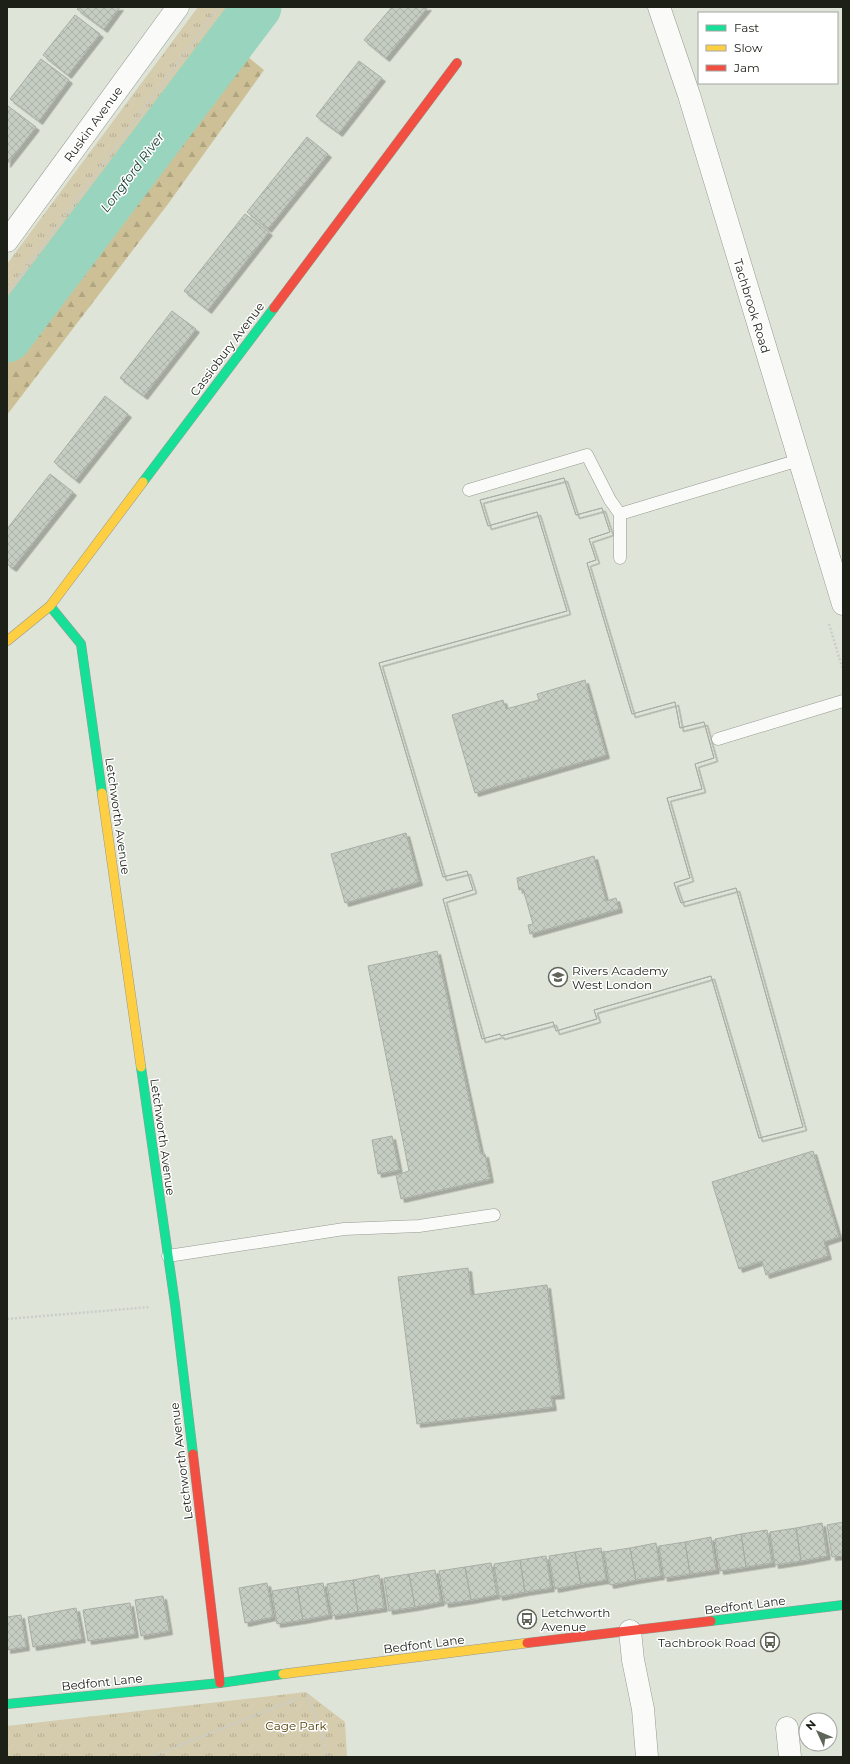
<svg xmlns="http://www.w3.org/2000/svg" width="850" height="1764" font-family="Montserrat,sans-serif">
<defs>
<pattern id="grass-tufts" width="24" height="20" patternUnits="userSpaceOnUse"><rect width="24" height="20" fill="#d5cbad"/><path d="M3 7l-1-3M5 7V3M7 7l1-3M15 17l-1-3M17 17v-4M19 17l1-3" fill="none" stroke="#b6ae94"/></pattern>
<pattern id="forest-firs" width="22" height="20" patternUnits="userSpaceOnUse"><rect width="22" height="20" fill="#cec096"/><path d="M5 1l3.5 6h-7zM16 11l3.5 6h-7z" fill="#b0a581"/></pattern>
<pattern id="building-cross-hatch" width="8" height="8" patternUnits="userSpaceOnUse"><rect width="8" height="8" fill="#c5cdc3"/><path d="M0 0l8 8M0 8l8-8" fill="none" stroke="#a9b0a7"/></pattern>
<filter id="shadow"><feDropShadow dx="3.5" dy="3.5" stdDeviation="0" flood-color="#0004"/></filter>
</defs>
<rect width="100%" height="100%" fill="#dee4d7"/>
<path fill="url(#grass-tufts)" d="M198,7H238L102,197L7,320V264Z
M306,1692L345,1722L347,1757H7V1726Z"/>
<path fill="url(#forest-firs)" d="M243,53L264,70L168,204L7,415V358Z"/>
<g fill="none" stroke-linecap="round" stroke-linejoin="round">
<path stroke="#99d5be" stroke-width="49" d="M7,338L257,7"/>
</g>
<path fill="url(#building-cross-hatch)" stroke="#a8aea5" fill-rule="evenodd" filter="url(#shadow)" d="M79,7H120L104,29L77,9Z
M392,7H428L386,58L364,40Z
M75,15L100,34L68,75L43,55Z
M41,59L69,80L39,121L10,99Z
M359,61L382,78L339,133L316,116Z
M8,106L36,127L7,164V108Z
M307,137L328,154L268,229L247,212Z
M245,214L269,232L208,310L184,291Z
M172,311L196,329L144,396L120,378Z
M105,396L128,414L76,480L54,462Z
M50,474L73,492L13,568L7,564V529Z
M564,478L576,515L602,508L610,532L589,539L596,560L587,563L632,714L675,702L680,728L704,722L714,758L695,764L702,789L667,798L690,878L674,883L681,903L736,888L803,1127L759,1138L711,976L594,1010L597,1019L556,1031L553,1022L501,1036L500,1034L482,1039L443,899L473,890L467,871L443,877L379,663L567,611L537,512L488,526L480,500ZM585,680L606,755L475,793L452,715L503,700L506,709L539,700L537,694ZM594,856L606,901L616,898L619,909L530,934L528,925L533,924L523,889L519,890L517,878Z
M564,478L576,515L602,508L610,532L589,539L596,560L587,563L632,714L675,702L680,728L704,722L714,758L695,764L702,789L667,798L690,878L674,883L681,903L736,888L803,1127L759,1138L711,976L594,1010L597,1019L556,1031L553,1022L501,1036L500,1034L482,1039L443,899L473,890L467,871L443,877L379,663L567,611L537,512L488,526L480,500Z
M406,833L419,882L345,903L331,854Z
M437,951L481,1154H485L490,1179L401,1199L396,1175L409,1171L368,966Z
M392,1136L399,1170L378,1174L372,1140Z
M813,1151L839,1237L824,1242L828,1256L766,1275L762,1261L739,1269L712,1182Z
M468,1268L471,1295L547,1285L561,1395L551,1396L553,1407L417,1424L398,1277Z
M843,1522V1556L832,1557L827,1525Z
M822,1523L827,1556L801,1561L796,1528Z
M796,1528L801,1561L775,1565L770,1532Z
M767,1530L772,1563L746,1567L741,1534Z
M741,1534L746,1567L720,1571L715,1539Z
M711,1537L716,1570L690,1574L685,1542Z
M685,1542L690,1574L664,1578L659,1546Z
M656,1543L661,1576L636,1580L630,1548Z
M601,1548L606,1580L581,1584L575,1552Z
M630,1548L636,1580L610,1585L604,1552Z
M575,1552L581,1584L555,1589L549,1556Z
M546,1556L551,1588L525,1592L520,1560Z
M520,1560L525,1592L499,1597L494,1564Z
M491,1563L497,1595L471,1600L465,1567Z
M465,1567L471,1600L445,1604L439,1571Z
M435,1570L441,1602L415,1607L409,1574Z
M409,1574L415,1607L389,1611L384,1578Z
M379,1575L384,1608L358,1612L353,1580Z
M353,1580L358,1612L332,1616L327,1584Z
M267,1583L273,1617L245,1623L239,1588Z
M323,1583L329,1615L303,1620L297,1587Z
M297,1587L303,1620L277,1624L272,1591Z
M163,1596L169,1631L141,1636L135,1600Z
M130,1603L135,1634L88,1641L83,1610Z
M76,1608L82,1639L33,1647L28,1617Z
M21,1615L26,1647L7,1650V1617Z"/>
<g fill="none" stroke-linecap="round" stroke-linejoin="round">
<g stroke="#959990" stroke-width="13">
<path id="lane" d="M469,490L587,455L610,500L620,514V558
M620,514L799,460
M718,739L843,701
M168,1256L344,1229L419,1226L494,1215"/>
</g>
<g stroke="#959990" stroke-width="23">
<path id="street" d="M659,7L689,95L843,604
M7,241L178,7
M630,1631L633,1660L643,1709L647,1757
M787,1728L790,1757"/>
</g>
<g stroke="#959990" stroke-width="10">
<path id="fast" d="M143,482L274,308
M50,606L81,644L102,793
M141,1067L175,1304L193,1454
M711,1621L843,1605
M7,1704L220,1683L283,1674"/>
</g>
<g stroke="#959990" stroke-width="10">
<path id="slow" d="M7,641L50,606L143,482
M102,793L141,1067
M283,1674L527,1643"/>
</g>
<g stroke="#959990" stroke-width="10">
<path id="jam" d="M274,308L457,63
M193,1454L220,1683
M527,1643L711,1621"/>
</g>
<path stroke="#cacdc9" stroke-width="2.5" stroke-dasharray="2 2" stroke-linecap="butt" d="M7,293L219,7
M829,624L843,670
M7,1319L150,1307
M307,1695L324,1741L326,1757
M150,1757L299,1698"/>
<use href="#lane" stroke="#fafbf9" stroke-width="12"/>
<use href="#street" stroke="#fafbf9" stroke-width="22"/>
<use href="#fast" stroke="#16e098" stroke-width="9"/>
<use href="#slow" stroke="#ffcf43" stroke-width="9"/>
<use href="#jam" stroke="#f24e42" stroke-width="9"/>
</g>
<defs>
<g id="school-ring" transform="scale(1)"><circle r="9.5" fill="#fff" stroke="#60655a" stroke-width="1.5"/><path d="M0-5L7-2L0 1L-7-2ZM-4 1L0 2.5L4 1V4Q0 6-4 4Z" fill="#60655a"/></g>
<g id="bus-ring" transform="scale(1)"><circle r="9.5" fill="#fff" stroke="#60655a" stroke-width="1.5"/><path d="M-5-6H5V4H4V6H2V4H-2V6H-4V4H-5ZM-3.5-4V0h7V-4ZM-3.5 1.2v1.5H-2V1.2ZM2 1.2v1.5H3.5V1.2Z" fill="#60655a"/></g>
</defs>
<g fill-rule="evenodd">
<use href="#school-ring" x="558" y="977"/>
<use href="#bus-ring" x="527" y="1619"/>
<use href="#bus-ring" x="770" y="1642"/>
</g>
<g text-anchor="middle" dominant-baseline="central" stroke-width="3" stroke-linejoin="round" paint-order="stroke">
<g font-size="12" fill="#1c2017" stroke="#fff">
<text transform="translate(93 124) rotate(-54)">Ruskin Avenue</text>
<text transform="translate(752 306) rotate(73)">Tachbrook Road</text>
<text transform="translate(227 349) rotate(-53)">Cassiobury Avenue</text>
<text transform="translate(118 816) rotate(82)">Letchworth Avenue</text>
<text transform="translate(163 1137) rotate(82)">Letchworth Avenue</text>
<text transform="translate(181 1461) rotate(-97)">Letchworth Avenue</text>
<text transform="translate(745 1605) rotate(-7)">Bedfont Lane</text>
<text transform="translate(424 1644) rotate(-7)">Bedfont Lane</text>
<text transform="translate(102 1682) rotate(-6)">Bedfont Lane</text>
</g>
<g font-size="12" fill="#1c2017" stroke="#fff" text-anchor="start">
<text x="572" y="970">Rivers Academy<tspan x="572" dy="14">West London</tspan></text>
<text x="541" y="1612">Letchworth<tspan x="541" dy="14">Avenue</tspan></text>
<text x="756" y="1642" text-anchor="end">Tachbrook Road</text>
</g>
<g font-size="12" fill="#523d05" stroke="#fff">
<text x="296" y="1725">Cage Park</text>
</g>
<g font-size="13" font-style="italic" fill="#12392e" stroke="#fff">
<text transform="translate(132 172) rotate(-53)">Longford River</text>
</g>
</g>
<rect width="850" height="1764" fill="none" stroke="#1c2017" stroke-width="16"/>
<rect x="698" y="12" width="140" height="72" fill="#ffffff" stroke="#a4a6a2"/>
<rect x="706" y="25" width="20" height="6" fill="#16e098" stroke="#a4a6a2"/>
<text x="734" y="32" font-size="12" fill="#1c2017">Fast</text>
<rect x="706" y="45" width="20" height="6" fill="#ffcf43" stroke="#a4a6a2"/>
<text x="734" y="52" font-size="12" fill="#1c2017">Slow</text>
<rect x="706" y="65" width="20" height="6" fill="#f24e42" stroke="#a4a6a2"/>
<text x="734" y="72" font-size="12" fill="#1c2017">Jam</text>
<g transform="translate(818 1732) rotate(314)"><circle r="19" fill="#ffffff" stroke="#a4a6a2"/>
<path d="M0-3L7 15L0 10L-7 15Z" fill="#60655a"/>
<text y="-6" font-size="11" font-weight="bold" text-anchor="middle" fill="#1c2017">N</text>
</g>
</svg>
